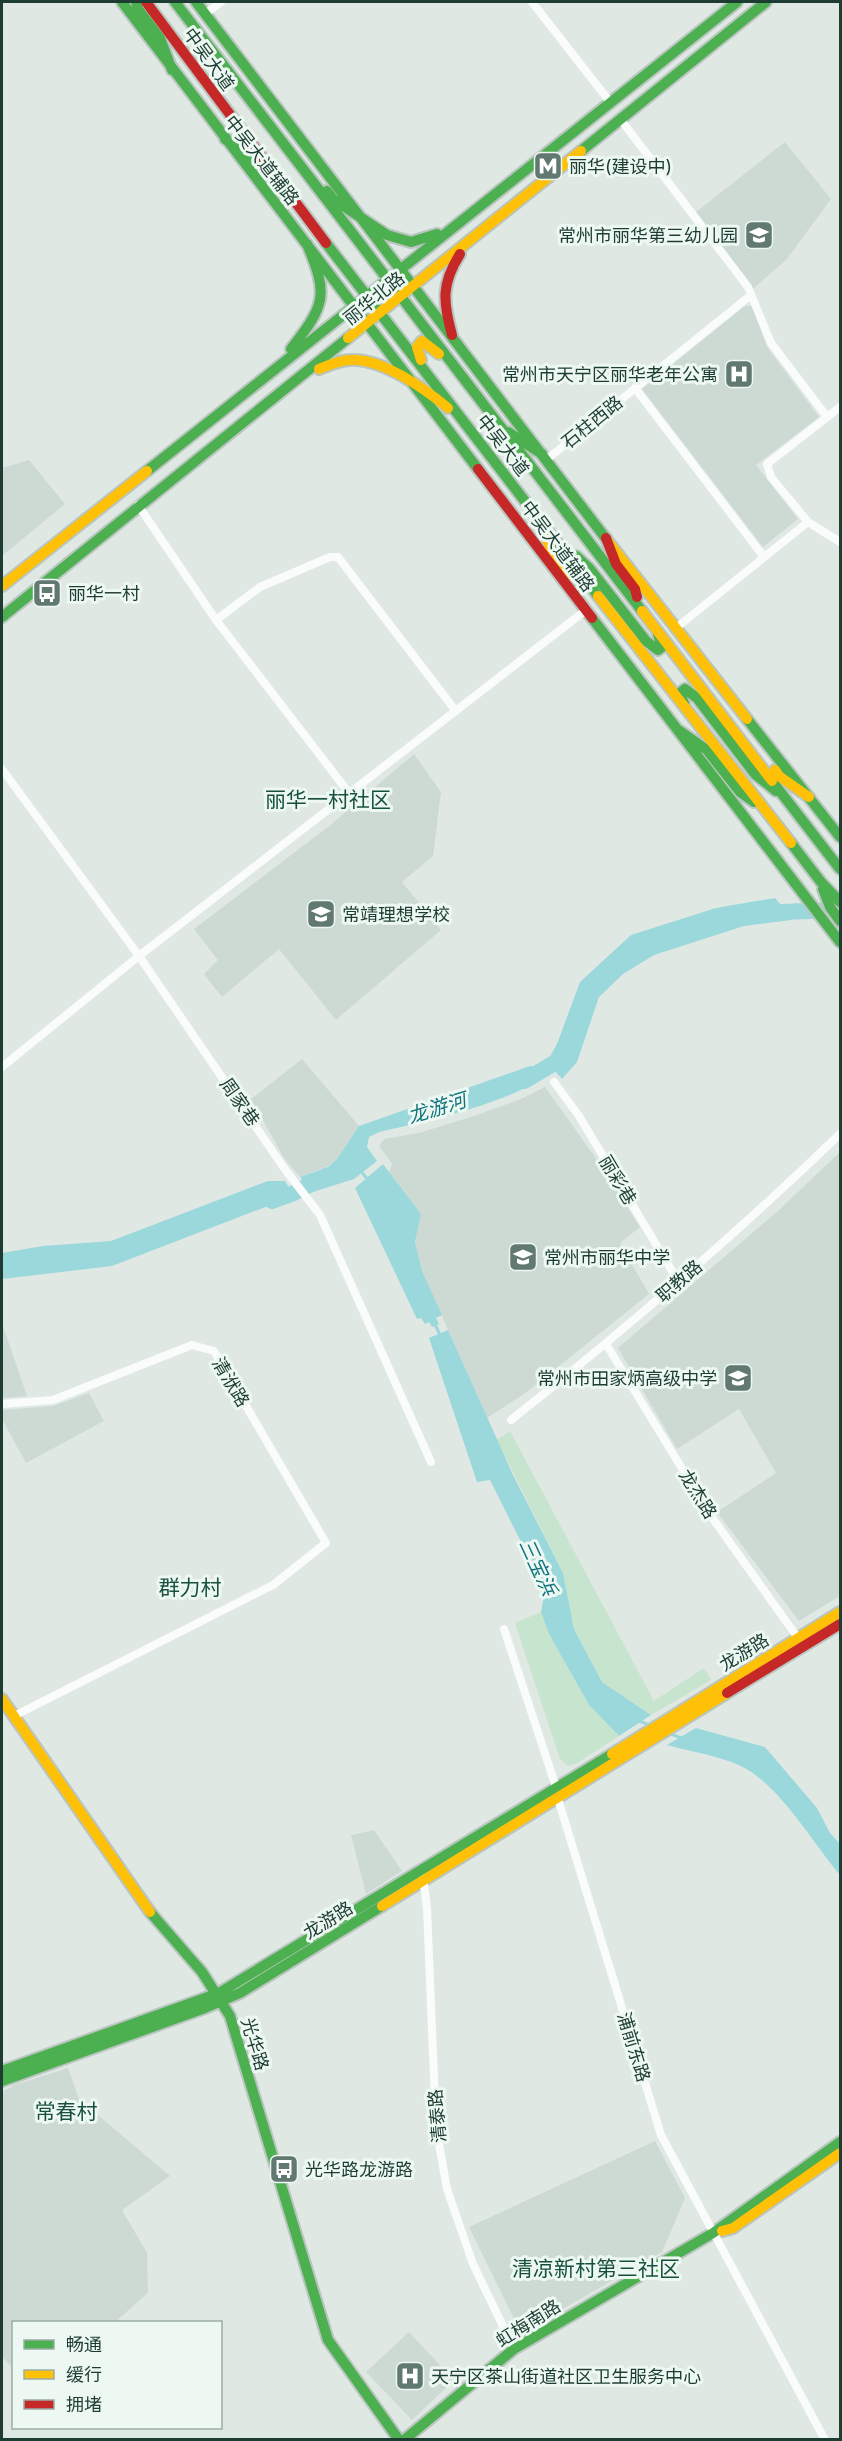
<svg xmlns="http://www.w3.org/2000/svg" width="842" height="2441" font-family="Inter,'Noto Sans SC',sans-serif">
<rect width="100%" height="100%" fill="#e0e8e4"/>
<path fill="#cddad4" d="M785,142L831,199L787,259L753,289L696,212Z
M745,306H752L767,347L819,417L756,465L798,519L763,547L642,389Z
M29,460L65,504L2,556V468Z
M414,754L441,792L433,856L402,882L441,930L336,1020L279,949L222,997L204,974L218,960L194,929L328,827Z
M302,1059L359,1126L337,1159L328,1166L300,1177L284,1158L251,1099Z
M545,1087L593,1154L640,1227L620,1243L649,1294L524,1394L487,1418L422,1271L415,1242L421,1214L389,1172L392,1164L379,1146L384,1139L419,1133L474,1116L521,1099Z
M840,1152V1596L799,1621L717,1512L776,1473L739,1409L677,1449L618,1348L778,1211Z
M2,1323L27,1396L2,1398Z
M89,1393L104,1421L26,1463L2,1419V1410L53,1406Z
M374,1830L402,1871L366,1894L351,1835Z
M68,2068L79,2099L170,2176L122,2210L147,2253L148,2293L115,2322H14L13,2368L2,2357V2092L14,2085Z
M655,2141L685,2198L662,2252L521,2333L469,2227Z
M409,2332L454,2380L412,2420L366,2372Z"/>
<path fill="#c7e4ce" d="M510,1431L654,1701L704,1668L711,1680L651,1715L602,1682L574,1629L563,1573L497,1440Z
M541,1612L549,1634L589,1705L619,1736L577,1763L568,1766L560,1759L515,1623Z"/>
<path fill="#9bd8dc" d="M775,898L782,906L797,903L806,914L791,915V920L744,926L654,955L623,974L599,997L577,1062L562,1079L547,1062L557,1044L580,982L631,935L716,908Z
M530,1066L540,1067L545,1075C514,1102 421,1123 379,1132L369,1137L367,1147L377,1161L354,1179L313,1192L300,1177L328,1167L337,1159L359,1126Z
M383,1164L421,1214L415,1242L422,1271L442,1315L436,1318L439,1324L432,1327L429,1322L425,1324L421,1318L417,1319L355,1188Z
M268,1181H285L294,1196L112,1266L2,1279V1253L43,1246L111,1241Z
M448,1330L513,1475L563,1573L574,1629L602,1682L651,1715L619,1736L589,1705L549,1634L541,1612L545,1590L490,1480L477,1482L429,1338Z
M696,1728L765,1747L817,1808L830,1833L840,1844V1875C811,1841 777,1779 734,1763C713,1755 689,1751 667,1745Z"/>
<g fill="none" stroke-linecap="round" stroke-linejoin="round">
<path stroke="#9bd8dc" stroke-width="3" d="M360,1170L369,1181
M434,1322L440,1335
M639,1721L652,1726
M669,1733L683,1739"/>
<path stroke="#9bd8dc" stroke-width="16" d="M781,912L840,910
M524,1081L561,1059L564,1051
M272,1201L294,1193L328,1175"/>
<g stroke="#b9c5bf" stroke-width="14">
<path id="fast" d="M122,2L478,469
M136,2L138,9L160,38L172,70
M175,2L642,611
M196,2L607,540
M225,139L264,165
M581,151L766,2
M327,191L333,199L387,235L411,242L437,234
M326,243L598,596
M291,349C325,305 329,296 307,244
M508,432L542,454
M147,471L737,2
M576,556L590,569L646,641L658,650L662,647L658,634
M2,617L348,338
M592,618L840,942
M684,703L680,693L685,689L697,698L755,774L776,791
M747,719L840,837
M677,729L707,750L740,792L754,802
M772,781L840,869
M791,843L821,882L840,902
M823,889L830,907L840,921
M150,1912L202,1972L230,2016L328,2340L399,2440
M2,2071L219,1993L612,1754
M2,2081L205,2008L240,1993L382,1906
M404,2440L514,2349L713,2233L840,2142"/>
</g>
<g stroke="#b9c5bf" stroke-width="14">
<path id="slow" d="M348,338L581,151
M421,360L417,347L422,341L439,354
M319,369C329,365 340,360 351,360C382,358 425,389 448,408
M543,531L565,582
M607,540L747,719
M2,586L147,471
M598,596L791,843
M642,611L772,781
M775,770L779,776L809,797
M2,1699L150,1912
M612,1754L840,1612
M382,1906L727,1693
M722,2231L733,2228L840,2153"/>
</g>
<g stroke="#b9c5bf" stroke-width="14">
<path id="jam" d="M146,2L326,243
M452,335C443,302 441,284 460,254
M478,469L592,618
M606,538L616,564L635,589L637,597
M727,1693L840,1624"/>
</g>
<path stroke="#fafcfb" stroke-width="8" d="M532,2L610,102
M205,14L221,2
M621,120L748,287L771,343L827,417
M635,388L764,557
M840,407L767,464L771,477L808,522L840,542
M546,460L751,295
M138,505L216,620L349,793
M216,620L260,587L330,557H338L455,710
M676,628L808,522
M2,769L139,956L284,1168L320,1215L431,1462
M2,1067L139,956L586,610
M554,1082L579,1116L678,1281
M606,1344L711,1516L798,1638
M2,1404L53,1400L192,1345L214,1351L326,1543L273,1585L14,1716
M511,1420C625,1330 735,1235 840,1134
M504,1629L556,1787L558,1799L661,2135L825,2440
M423,1877L427,1908L436,2127L447,2189L473,2264L514,2349"/>
<use href="#fast" stroke="#4caf50" stroke-width="10"/>
<use href="#slow" stroke="#ffc107" stroke-width="10"/>
<use href="#jam" stroke="#c62828" stroke-width="10"/>
</g>
<defs>
<g id="metro-square" transform="scale(1.5)"><rect x="-9" y="-9" width="18" height="18" rx="4" fill="#617970" stroke="#eef8f2"/><path d="M-5.5 5V-5H-3L0 0L3-5H5.5V5H3V-.5L0 4L-3-.5V5Z" fill="#fff"/></g>
<g id="school-square" transform="scale(1.5)"><rect x="-9" y="-9" width="18" height="18" rx="4" fill="#617970" stroke="#eef8f2"/><path d="M0-5L7-2L0 1L-7-2ZM-4 1L0 2.5L4 1V4Q0 6-4 4Z" fill="#fff"/></g>
<g id="hospital-square" transform="scale(1.5)"><rect x="-9" y="-9" width="18" height="18" rx="4" fill="#617970" stroke="#eef8f2"/><path d="M-5-5h3v3.5h4V-5h3V5h-3V1.5h-4V5h-3Z" fill="#fff"/></g>
<g id="bus-square" transform="scale(1.5)"><rect x="-9" y="-9" width="18" height="18" rx="4" fill="#617970" stroke="#eef8f2"/><path d="M-5-6H5V4H4V6H2V4H-2V6H-4V4H-5ZM-3.5-4V0h7V-4ZM-3.5 1.2v1.5H-2V1.2ZM2 1.2v1.5H3.5V1.2Z" fill="#fff"/></g>
</defs>
<g fill-rule="evenodd">
<use href="#metro-square" x="548" y="166"/>
<use href="#school-square" x="759" y="235"/>
<use href="#hospital-square" x="739" y="374"/>
<use href="#bus-square" x="47" y="593"/>
<use href="#school-square" x="321" y="914"/>
<use href="#school-square" x="523" y="1257"/>
<use href="#school-square" x="738" y="1378"/>
<use href="#bus-square" x="284" y="2169"/>
<use href="#hospital-square" x="410" y="2376"/>
</g>
<g text-anchor="middle" dominant-baseline="central" stroke-width="6" stroke-linejoin="round" paint-order="stroke">
<g font-size="18" fill="#1d3d32" stroke="#eef8f2">
<text transform="translate(209 59) rotate(54)">中吴大道</text>
<text transform="translate(262 160) rotate(52)">中吴大道辅路</text>
<text transform="translate(374 298) rotate(-39)">丽华北路</text>
<text transform="translate(592 422) rotate(-39)">石柱西路</text>
<text transform="translate(503 445) rotate(52)">中吴大道</text>
<text transform="translate(558 546) rotate(53)">中吴大道辅路</text>
<text transform="translate(240 1102) rotate(55)">周家巷</text>
<text transform="translate(618 1180) rotate(59)">丽彩巷</text>
<text transform="translate(679 1281) rotate(-41)">职教路</text>
<text transform="translate(231 1382) rotate(59)">清洑路</text>
<text transform="translate(698 1494) rotate(58)">龙杰路</text>
<text transform="translate(744 1652) rotate(-32)">龙游路</text>
<text transform="translate(328 1920) rotate(-32)">龙游路</text>
<text transform="translate(255 2044) rotate(73)">光华路</text>
<text transform="translate(634 2047) rotate(73)">浦前东路</text>
<text transform="translate(437 2116) rotate(-95)">清泰路</text>
<text transform="translate(528 2323) rotate(-32)">虹梅南路</text>
</g>
<g font-size="18" fill="#1d3d32" stroke="#eef8f2" text-anchor="start">
<text x="569" y="166">丽华(建设中)</text>
<text x="738" y="235" text-anchor="end">常州市丽华第三幼儿园</text>
<text x="718" y="374" text-anchor="end">常州市天宁区丽华老年公寓</text>
<text x="68" y="593">丽华一村</text>
<text x="342" y="914">常靖理想学校</text>
<text x="544" y="1257">常州市丽华中学</text>
<text x="717" y="1378" text-anchor="end">常州市田家炳高级中学</text>
<text x="305" y="2169">光华路龙游路</text>
<text x="431" y="2376">天宁区茶山街道社区卫生服务中心</text>
</g>
<g font-size="20" font-style="italic" fill="#11757f" stroke="#eef8f2">
<text transform="translate(437 1108) rotate(-17)">龙游河</text>
<text transform="translate(538 1567) rotate(65)">三宝浜</text>
</g>
<g font-size="21" fill="#17513e" stroke="#eef8f2">
<text x="328" y="799">丽华一村社区</text>
<text x="190" y="1587">群力村</text>
<text x="66" y="2111">常春村</text>
<text x="596" y="2268">清凉新村第三社区</text>
</g>
</g>
<rect width="842" height="2441" fill="none" stroke="#1d3d32" stroke-width="6"/>
<rect x="12" y="2321" width="210" height="108" fill="#eef8f2" stroke="#9aada5" stroke-width="1.5"/>
<rect x="24" y="2340" width="30" height="9" fill="#4caf50" stroke="#9aada5" stroke-width="1.5"/>
<text x="66" y="2351" font-size="18" fill="#1d3d32">畅通</text>
<rect x="24" y="2370" width="30" height="9" fill="#ffc107" stroke="#9aada5" stroke-width="1.5"/>
<text x="66" y="2381" font-size="18" fill="#1d3d32">缓行</text>
<rect x="24" y="2400" width="30" height="9" fill="#c62828" stroke="#9aada5" stroke-width="1.5"/>
<text x="66" y="2411" font-size="18" fill="#1d3d32">拥堵</text>
</svg>
